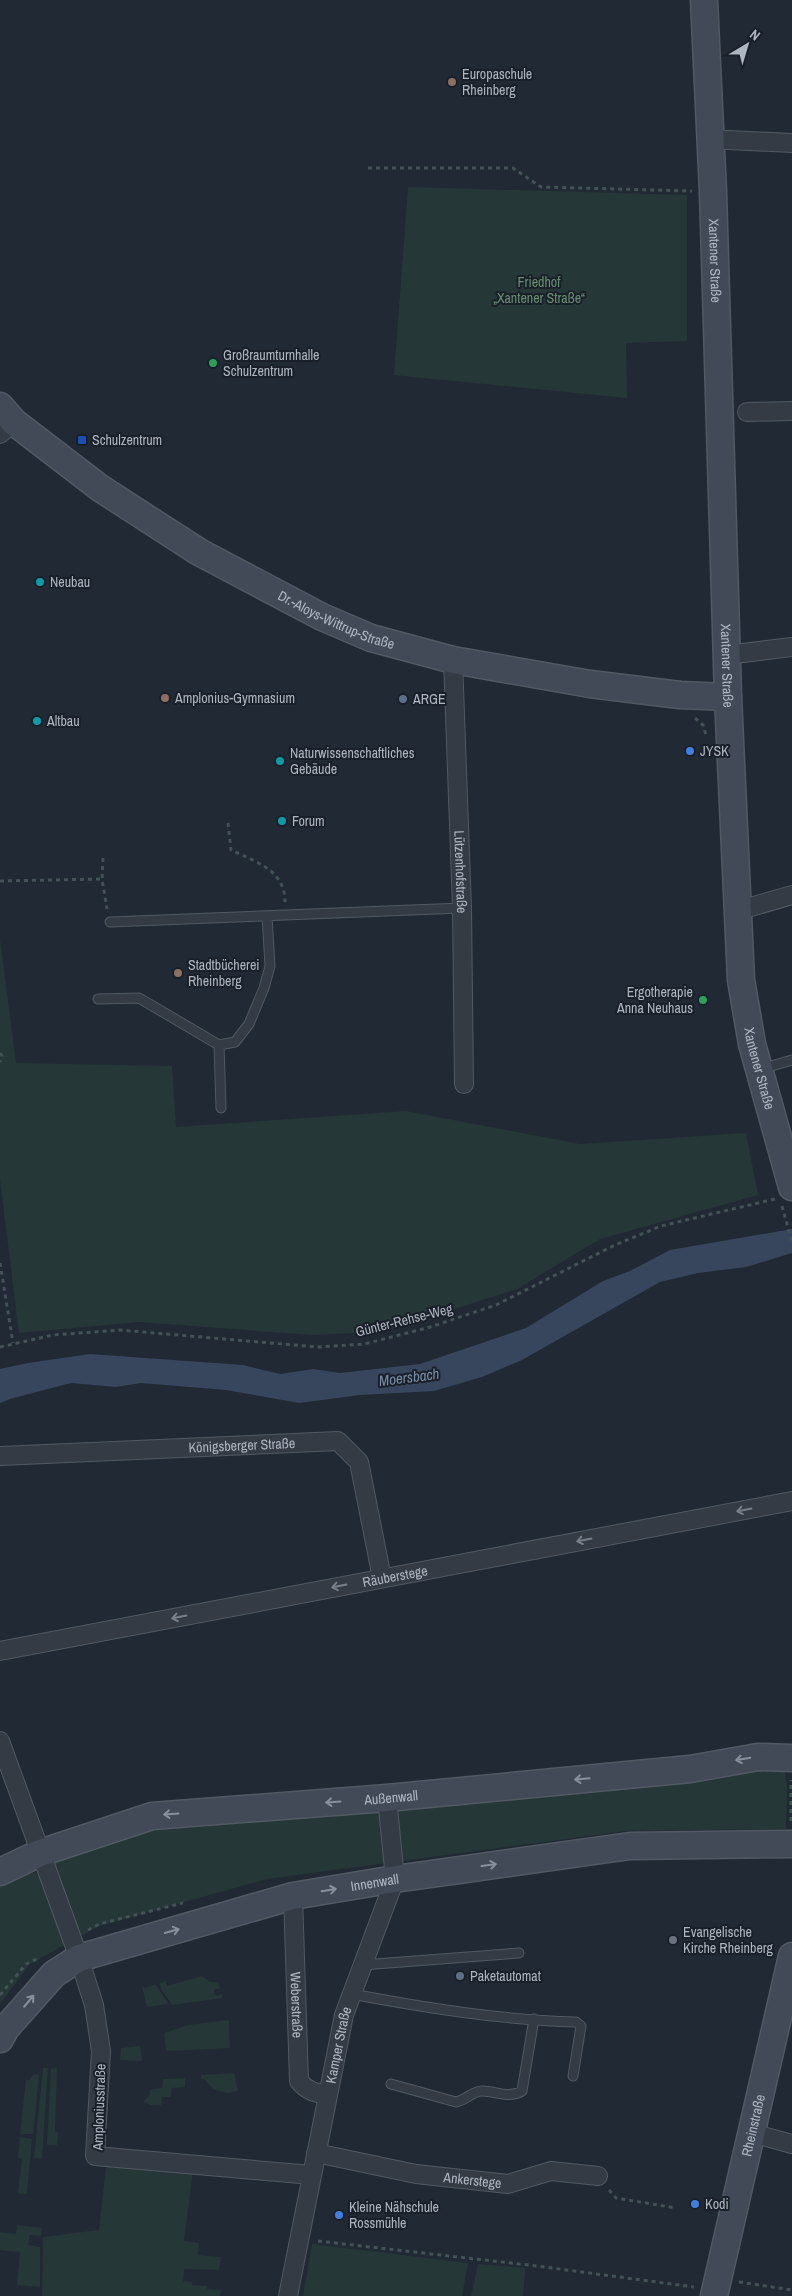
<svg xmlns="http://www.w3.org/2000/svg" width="792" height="2296" font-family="'Archivo Narrow',sans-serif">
<rect width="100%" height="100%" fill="#212934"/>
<path fill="#263737" d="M408,187L687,195V341L626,343L627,398L394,375Z
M0,939L16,1063L172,1066L176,1127L406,1111L580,1144L746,1133L758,1195L600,1239L517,1289L382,1332L312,1335L139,1322L19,1333L0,1180Z
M784,1764L787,1787L786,1829L626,1831L267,1879L99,1926L30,1964L0,2004V1882C21,1873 51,1875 64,1853L126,1828Z
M202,1976L210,1982H218L220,1988L214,1990L216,1996L222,1994V1998L172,2005L161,1989L160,1983L166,1981L167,1986Z
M155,1984L169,2004L147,2007L142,1986L145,1988Z
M229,2020L230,2048L166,2051L164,2033L188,2025Z
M140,2046L142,2061L120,2060L121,2048Z
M57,2067L55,2131L58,2132L57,2145H47L51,2069Z
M43,2068H48L42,2159L34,2158Z
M234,2073L238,2091L227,2093L213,2089L204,2079H201V2075Z
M34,2074L39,2075L33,2134H20L26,2080H29Z
M185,2078V2087L172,2088L171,2097H162L161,2105H150L143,2101L149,2096L150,2090L162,2088L163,2079Z
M20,2137L32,2139L27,2194L18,2193L22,2159L18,2158Z
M106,2167L193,2171L184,2241L199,2243L198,2255L221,2257L219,2270L184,2269L183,2281L192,2282V2285L207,2286V2289L221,2290L220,2296H42L43,2237L99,2230Z
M17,2225L42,2228L41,2236L30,2235L28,2245L40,2247V2287L17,2285L20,2252L0,2250V2232L16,2234Z
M312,2244L468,2263L462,2296H303Z
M478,2264L525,2268L523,2296H471Z"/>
<path fill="#37465c" d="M792,1229V1253L746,1267L698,1273L660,1282L522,1360L482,1377L434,1391L360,1395L299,1403L226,1390L141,1383L116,1387L71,1383L10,1399L0,1403V1369L28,1363L90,1354L243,1365L280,1374L313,1369L340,1373L420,1364L526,1328L603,1281L630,1271L670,1250Z"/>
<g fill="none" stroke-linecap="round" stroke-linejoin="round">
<g stroke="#515963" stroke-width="11">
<path id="lane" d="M110,922L462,908
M98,999L139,998L219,1045L221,1108
M219,1045L235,1042L249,1024L264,988L270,966L267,916
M761,1069L792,1060
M362,1965L519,1953
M352,1994C426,2008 501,2020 576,2022L581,2026L573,2076
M391,2084L456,2102C466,2100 473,2091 482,2091C496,2091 509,2099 522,2091L534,2019"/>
</g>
<g stroke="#515963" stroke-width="20">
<g id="street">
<path d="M708,139L792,143"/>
<path d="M747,412L792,411"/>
<path d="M0,434L14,422"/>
<path d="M727,655L792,647"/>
<path id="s1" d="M453,660L462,908L464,1084"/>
<path d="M737,911L792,895"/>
<path id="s2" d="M0,1456L338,1441L359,1462L382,1578"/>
<path id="s3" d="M0,1651L792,1501"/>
<path d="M0,1741L79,1958L94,2005L101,2051L95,2156L312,2175"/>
<path id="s4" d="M293,1896L299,2081C307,2091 315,2093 328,2095"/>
<path d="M752,2133L792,2144"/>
<path id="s5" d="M316,2153L416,2174L508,2184L551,2171L598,2176"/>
<path id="s6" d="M288,2296L344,2015L395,1879L387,1798"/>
</g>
</g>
<g stroke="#515963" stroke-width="29">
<g id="secondary">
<path id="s7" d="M704,0L713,192L728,697L741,980L752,1044L792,1187"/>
<path id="s8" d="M0,406L14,422L100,488L199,552L322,617L371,638L453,660L590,684L680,695L728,697"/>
<path id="s9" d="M0,1872L40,1853L152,1816L387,1798L690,1769L758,1757L792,1758"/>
<path id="s10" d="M0,2039L6,2028L54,1974L79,1958L293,1896L395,1879L630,1846L792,1844"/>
<path id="s11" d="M714,2296L792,1956"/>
</g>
</g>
<path stroke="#425255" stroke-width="3" stroke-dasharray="4 4" stroke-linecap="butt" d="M368,168H513L541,187L692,191
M695,718L703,725L706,735
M228,823L231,850C256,862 285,870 285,902
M103,858L102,879L107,909
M0,881L102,879
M0,1053L2,1056L0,1062
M782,1206L792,1242
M0,1263L13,1343
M0,1347L53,1335L120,1330L317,1347L364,1344L427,1328L496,1305L615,1245L661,1226L775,1199
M791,1821V1780
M88,1930L99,1924L183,1903
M0,1995L26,1964L37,1959
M609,2190L616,2198L676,2208
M318,2241L537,2266L694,2287
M739,2282L792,2290"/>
<use href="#lane" stroke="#343b45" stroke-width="9"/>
<use href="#street" stroke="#343b45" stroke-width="18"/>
<use href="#secondary" stroke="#424a57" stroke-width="26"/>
</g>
<defs><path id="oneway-shaft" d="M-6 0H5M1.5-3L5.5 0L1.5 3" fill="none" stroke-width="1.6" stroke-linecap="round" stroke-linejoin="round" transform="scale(1.25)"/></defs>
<g stroke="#777f8a">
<use href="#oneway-shaft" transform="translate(744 1510) rotate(169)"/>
<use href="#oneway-shaft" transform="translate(584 1540) rotate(169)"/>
<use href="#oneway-shaft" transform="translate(339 1586) rotate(169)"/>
<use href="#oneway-shaft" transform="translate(179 1617) rotate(169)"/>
</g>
<g stroke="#88909d">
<use href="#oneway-shaft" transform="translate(743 1759) rotate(170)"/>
<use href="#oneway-shaft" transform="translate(582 1779) rotate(175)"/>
<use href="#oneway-shaft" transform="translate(333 1802) rotate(176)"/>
<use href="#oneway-shaft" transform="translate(171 1814) rotate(176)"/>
<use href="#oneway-shaft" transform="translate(489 1865) rotate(-8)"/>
<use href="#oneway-shaft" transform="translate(329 1890) rotate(-9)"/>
<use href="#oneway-shaft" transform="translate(172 1931) rotate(-16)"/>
<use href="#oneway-shaft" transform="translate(29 2001) rotate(-50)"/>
</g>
<g fill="#8d6e63" stroke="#1a2029" stroke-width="2">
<circle cx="452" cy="82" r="5"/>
<circle cx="165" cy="698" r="5"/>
<circle cx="178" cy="973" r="5"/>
</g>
<g fill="#2e9e5b" stroke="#1a2029" stroke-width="2">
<circle cx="213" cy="363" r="5"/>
<circle cx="703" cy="1000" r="5"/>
</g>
<rect fill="#1a4fb4" stroke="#1a2029" stroke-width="2" x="77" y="435" width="10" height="10" rx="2.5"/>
<g fill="#0f9aa8" stroke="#1a2029" stroke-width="2">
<circle cx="40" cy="582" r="5"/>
<circle cx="37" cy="721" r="5"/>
<circle cx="280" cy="761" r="5"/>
<circle cx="282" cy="821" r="5"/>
</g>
<g fill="#5c6f8a" stroke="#1a2029" stroke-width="2">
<circle cx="403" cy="699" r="5"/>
<circle cx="460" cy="1976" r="5"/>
</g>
<g fill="#3f7fe0" stroke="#1a2029" stroke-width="2">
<circle cx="690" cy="751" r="5"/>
<circle cx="695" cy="2204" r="5"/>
<circle cx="339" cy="2215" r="5"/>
</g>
<circle fill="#6b7280" stroke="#1a2029" stroke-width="2" cx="673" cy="1940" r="5"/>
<g text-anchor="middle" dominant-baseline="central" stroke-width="4" stroke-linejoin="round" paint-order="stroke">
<g font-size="14" fill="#aeb6c2" stroke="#1a2029" text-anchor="start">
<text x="462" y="74">Europaschule<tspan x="462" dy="16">Rheinberg</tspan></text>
<text x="223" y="355">Großraumturnhalle<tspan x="223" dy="16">Schulzentrum</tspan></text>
<text x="92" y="440">Schulzentrum</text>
<text x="50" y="582">Neubau</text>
<text x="175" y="698">Amplonius-Gymnasium</text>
<text x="413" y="699">ARGE</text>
<text x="47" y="721">Altbau</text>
<text x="700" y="751">JYSK</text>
<text x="290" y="753">Naturwissenschaftliches<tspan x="290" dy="16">Gebäude</tspan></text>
<text x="292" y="821">Forum</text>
<text x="188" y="965">Stadtbücherei<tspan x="188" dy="16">Rheinberg</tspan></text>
<text x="693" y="992" text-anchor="end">Ergotherapie<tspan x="693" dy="16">Anna Neuhaus</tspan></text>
<text x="683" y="1932">Evangelische<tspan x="683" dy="16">Kirche Rheinberg</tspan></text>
<text x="470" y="1976">Paketautomat</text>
<text x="705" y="2204">Kodi</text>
<text x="349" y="2207">Kleine Nähschule<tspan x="349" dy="16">Rossmühle</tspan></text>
</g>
<g font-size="14" fill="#aeb6c2" stroke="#1a2029">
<text stroke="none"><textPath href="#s7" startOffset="261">Xantener Straße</textPath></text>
<text stroke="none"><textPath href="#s8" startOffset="401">Dr.-Aloys-Wittrup-Straße</textPath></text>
<text stroke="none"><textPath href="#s7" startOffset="666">Xantener Straße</textPath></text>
<text stroke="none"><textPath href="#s1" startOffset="212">Lützenhofstraße</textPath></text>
<text stroke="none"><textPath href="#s7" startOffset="1071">Xantener Straße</textPath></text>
<text transform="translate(404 1320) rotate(-14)">Günter-Rehse-Weg</text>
<text stroke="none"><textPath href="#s2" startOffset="242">Königsberger Straße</textPath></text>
<text stroke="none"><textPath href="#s3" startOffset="402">Räuberstege</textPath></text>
<text stroke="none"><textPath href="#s9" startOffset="402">Außenwall</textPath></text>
<text stroke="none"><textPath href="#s10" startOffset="420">Innenwall</textPath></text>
<text stroke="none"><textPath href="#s4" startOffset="109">Weberstraße</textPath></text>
<text stroke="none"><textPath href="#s6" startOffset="256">Kamper Straße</textPath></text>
<text transform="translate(99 2107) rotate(-88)">Amploniusstraße</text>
<text stroke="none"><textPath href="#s11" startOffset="175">Rheinstraße</textPath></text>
<text stroke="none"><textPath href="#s5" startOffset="159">Ankerstege</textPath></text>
</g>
<g font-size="14" fill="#689071" stroke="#1a2029">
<text x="539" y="282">Friedhof<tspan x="539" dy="16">„Xantener Straße“</tspan></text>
</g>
<g font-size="15" font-style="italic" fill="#788da8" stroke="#1a2029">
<text transform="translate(409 1377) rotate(-7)">Moersbach</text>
</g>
</g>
<g transform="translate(747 45) rotate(38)" stroke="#1a2029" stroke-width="4" paint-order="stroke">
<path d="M0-4L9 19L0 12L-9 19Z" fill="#aeb6c2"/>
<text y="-8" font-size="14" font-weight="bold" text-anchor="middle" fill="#aeb6c2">N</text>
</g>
</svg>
